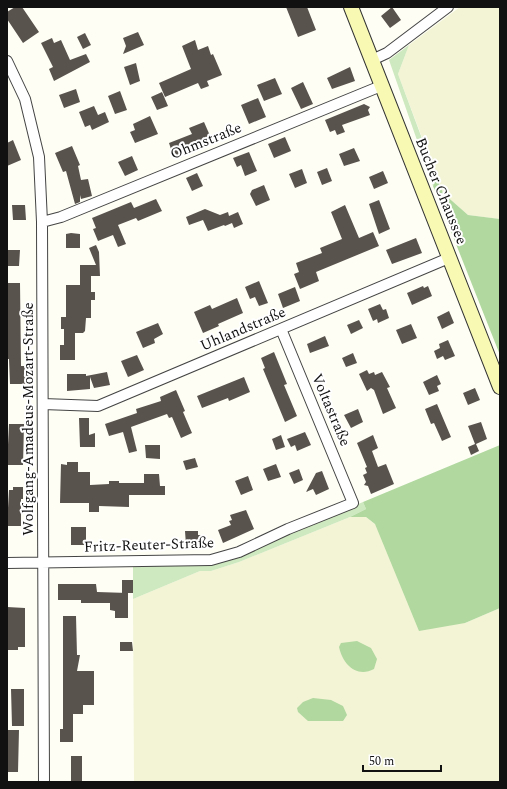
<svg xmlns="http://www.w3.org/2000/svg" width="507" height="789" font-family="Spectral,serif">
<rect width="100%" height="100%" fill="#fefef5"/>
<path fill="#f2f4d5" d="M460,7H500V219L468,215L443,193L398,74L409,45Z
M350,517H366L375,524L465,623L500,608V782H134L133,599L200,571H211L239,562Z"/>
<path fill="#cee8bf" d="M409,45L398,74L437,179L433,186L389,60Z
M363,502L366,509L350,517L239,562L211,571H200L133,599V566L221,563Z"/>
<path fill="#b0d89f" d="M437,179L443,193L468,215L500,219V355L433,186Z
M500,445V608L465,623L419,631L375,524L366,517H350L366,509L363,502Z
M357,641L371,648L377,659L374,669C357,678 343,665 339,647L341,643Z
M313,698L331,700L343,706L347,715L343,721H308L298,712L297,708L303,702Z"/>
<path fill="#59534d" d="M15,7H22L39,32L23,43L7,19V12Z
M286,7H307L316,30L298,37Z
M392,7L401,20L390,28L381,16Z
M138,32L144,45L123,54L126,46L123,38Z
M85,33L91,45L83,49L77,37Z
M52,38L54,43L61,40L70,60L86,54L90,62L54,81L49,69L53,67L41,43Z
M195,40L198,50L208,46L211,55L213,54L222,75L207,81L209,86L201,89L198,83L165,97L159,83L191,69L182,46Z
M136,63L140,81L130,85L124,67Z
M350,67L355,81L332,89L327,78Z
M275,78L282,94L264,101L257,85Z
M303,82L313,104L301,109L291,88Z
M76,89L80,102L64,108L59,95Z
M120,91L127,110L115,114L108,96Z
M162,92L168,106L157,110L151,97Z
M258,98L266,117L249,124L241,105Z
M364,104L370,107L368,110L370,115L342,125L345,132L337,135L335,130L330,132L325,120Z
M94,106L98,115L105,112L109,122L92,130L90,125L85,127L79,112Z
M150,116L158,134L135,143L130,132L135,130L133,124Z
M204,122L211,138L186,148L187,152L182,154L181,158H174L169,143L192,134L189,128Z
M285,137L291,151L274,158L268,144Z
M13,140L21,160L7,166V143Z
M72,146L80,165L78,166L81,180L88,179L92,196L81,199L80,195V202L75,204L66,171L63,172L55,153Z
M354,148L360,161L344,166L339,154Z
M249,152L257,171L245,176L241,165L237,167L233,158Z
M132,156L138,170L125,176L118,162Z
M327,168L332,181L322,185L317,172Z
M302,169L307,183L295,188L289,174Z
M383,171L388,183L374,189L369,177Z
M197,173L203,186L192,191L186,178Z
M264,185L270,200L256,206L250,194L252,190Z
M156,199L162,211L138,221L136,218L118,225L126,244L118,247L113,235L98,241L93,229L96,228L92,218L131,202L134,208Z
M379,200L390,229L379,234L369,204Z
M12,205H25L26,220H13Z
M345,205L359,238L373,232L379,246L316,272L319,281L300,289L294,274L299,272L296,263L322,253L320,248L342,239L331,212Z
M205,209L220,215L228,212L229,216L238,212L243,224L234,228L232,223L225,226L224,225L208,231L203,220L189,225L186,217Z
M71,233L80,234V248H66V234Z
M416,238L422,253L392,264L386,250Z
M96,245L99,252L100,276H91V292H95V300H91V318H86L85,331L83,333H75V360H60V345H64V329H61V317H66V285H80V265H96L89,248Z
M7,250H20L19,266H7Z
M259,281L268,303L259,306L255,297L250,299L245,287Z
M7,283H20L21,366H25L26,384H10L9,359H7Z
M423,286L424,288L428,286L432,296L412,305L407,293Z
M295,287L300,301L283,308L278,294Z
M237,298L243,313L218,324L219,326L203,333L194,312L210,305L212,309Z
M380,304L383,310L386,309L389,318L378,323L377,319L373,321L368,309Z
M449,311L454,323L442,329L437,317Z
M359,320L363,328L351,334L347,325Z
M158,323L163,334L154,339L155,343L143,348L136,332Z
M411,324L417,338L402,344L396,330Z
M325,336L329,346L310,353L307,344Z
M448,340L455,356L445,360L443,356L437,359L434,351L440,348L439,344Z
M274,352L287,384L284,385L297,416L285,422L263,369L265,368L261,358Z
M353,353L357,363L346,367L342,358Z
M137,355L144,370L128,377L121,361Z
M367,370L369,374L374,372L375,375L382,372L390,387L387,388L396,408L383,414L374,390L371,388L367,391L359,374Z
M107,372L110,385L94,388L90,377V389L67,391V374H86V376Z
M437,375L441,384L437,386L439,391L429,395L423,382Z
M244,377L250,392L229,401L228,398L202,408L197,396Z
M475,388L480,400L468,405L463,393Z
M176,390L185,411L183,412L192,433L181,438L172,417L169,418L167,414L131,427L137,451L129,453L123,432L109,436L105,424L137,413L136,409L161,401L160,397Z
M437,404L451,437L442,441L434,423L431,424L425,409Z
M358,409L363,422L351,428L344,415Z
M79,418H89V435L95,433V447H80Z
M481,422L487,439L476,444L479,451L471,455L468,447L475,444L468,426Z
M9,424H24L23,465H7Z
M305,432L311,445L297,451L295,445L291,447L287,439Z
M281,435L285,447L276,450L272,439Z
M373,435L378,448L372,451L378,467L386,464L394,484L371,494L368,486L364,485L366,482L363,475L367,473L365,468L367,467L357,443Z
M145,445H160V459L146,458Z
M195,458L198,467L186,470L183,461Z
M67,462H78V472H90V485L109,484V481H119V483H144V474H159L160,486H165V495H129V507L99,506V512H89V503H60L61,464L67,465Z
M276,464L281,477L268,481L263,469Z
M299,469L303,480L294,484L289,473Z
M322,471L329,489L316,495L313,489L306,492L316,473Z
M248,476L253,490L241,495L235,481Z
M13,487H23V499H21V526H7L9,490H13Z
M246,510L254,529L223,543L218,530L231,525L229,521L232,520L230,515Z
M71,527H86V545H71Z
M185,531H198V535H204V545H186Z
M122,580H133V593H122Z
M58,584H96L97,592L128,593V618H115V611L110,610V603H81V600H58Z
M7,607L25,608V647H18V650H8Z
M63,616H76L77,655H80L77,671H94V705H83V714H73V742H60V729H63Z
M120,642H132L133,651H120Z
M11,689H24V726H12Z
M7,730H19L18,772H7Z
M71,756H82V782H71Z"/>
<g fill="none" stroke-linecap="round" stroke-linejoin="round">
<g stroke="#444" stroke-width="12">
<path id="minor" d="M372,60L387,53L448,7
M7,61L25,99L39,157L42,222L44,782
M42,222L61,217L381,86
M43,404L98,406L449,258
M7,563L211,560L239,552L288,529L353,503L281,329"/>
</g>
<g stroke="#333" stroke-width="16">
<path id="secondary" d="M351,7L500,387"/>
</g>
<use href="#minor" stroke="#fff" stroke-width="10"/>
<use href="#secondary" stroke="#f8fab4" stroke-width="14"/>
</g>
<g text-anchor="middle" dominant-baseline="central" stroke-width="4" stroke-linejoin="round" paint-order="stroke">
<g font-size="15" fill="#111" stroke="#fff">
<text transform="translate(206 141) rotate(-22)">Ohmstraße</text>
<text transform="translate(441 191) rotate(68)">Bucher Chaussee</text>
<text transform="translate(243 329) rotate(-23)">Uhlandstraße</text>
<text transform="translate(331 410) rotate(67)">Voltastraße</text>
<text transform="translate(28 419) rotate(-90)">Wolfgang-Amadeus-Mozart-Straße</text>
<text transform="translate(149 545) rotate(-2)">Fritz-Reuter-Straße</text>
</g>
</g>
<rect width="507" height="789" fill="none" stroke="#111111" stroke-width="16"/>
<path d="M363 765v6h78v-6" fill="none" stroke="#111111" stroke-width="2"/>
<text x="369" y="765" font-size="12" fill="#111111" stroke="#ffffff" stroke-width="3" paint-order="stroke">50 m</text>
</svg>
